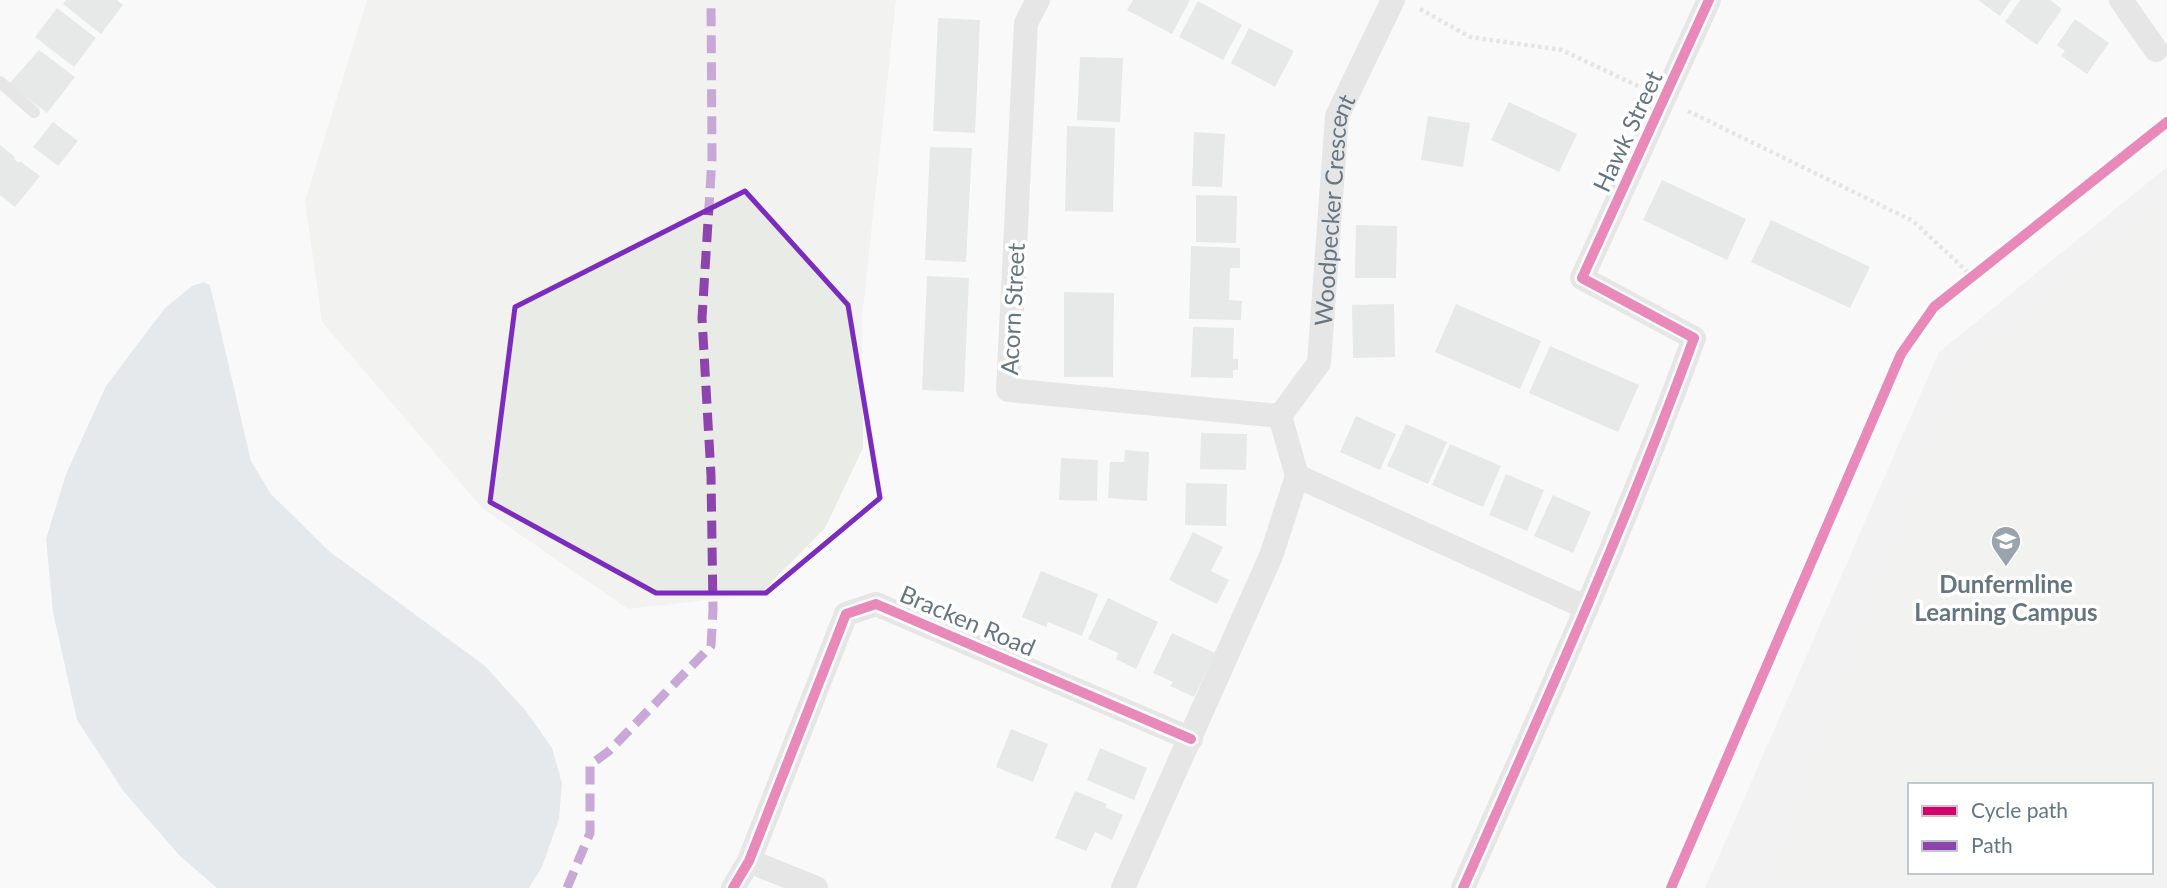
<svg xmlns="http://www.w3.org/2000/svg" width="2167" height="888" font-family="Lato,sans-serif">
<rect width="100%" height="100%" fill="#f9f9f9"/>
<path fill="#e8e9e9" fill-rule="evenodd" d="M2167,167V888H1705L1939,352ZM1910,785H2151V872H1910Z"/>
<path fill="#e8ebe6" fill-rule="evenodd" d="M367,0H896L862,320L863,448L825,528L760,594L628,609L483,509L322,322L305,201Z
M2167,196V855L2145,888H1769L1962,369ZM1910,785H2151V872H1910Z"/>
<path fill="#ced6d9" d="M204,282L210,285L251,461L271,494L329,551L485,666L526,711L552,748L562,783L559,819L542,867L529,888H217L180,856L124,792L77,720L53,612L46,539L66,474L106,386L165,308L192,286Z"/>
<path fill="#d0d2d3" d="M66,0H117L123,5L101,34L63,4Z
M1133,0H1190L1172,34L1127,10Z
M1978,0H2011L2000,16Z
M2020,0H2050L2062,9L2037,45L2005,22Z
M1198,1L1242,25L1223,60L1179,37Z
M57,8L96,38L74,67L35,37Z
M938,18L980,20L975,133L933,131Z
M2075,19L2109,43L2087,74L2061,56L2065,51L2057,45Z
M1249,28L1294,51L1275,87L1231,63Z
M39,50L75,77L47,113L9,84Z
M1080,57L1123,58L1120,122L1077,120Z
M1509,102L1577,134L1559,172L1491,140Z
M1428,116L1470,123L1463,167L1421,160Z
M53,122L78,141L58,166L33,147Z
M1067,126L1115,128L1113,212L1065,211Z
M1194,132L1225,134L1222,187L1192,186Z
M0,145L15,157L14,159L19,163L20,161L40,176L15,207L0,195Z
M930,147L972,148L966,262L925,260Z
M1662,180L1746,219L1727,260L1643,220Z
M1196,195L1237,196L1236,243L1196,242Z
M1771,220L1870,267L1850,308L1751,262Z
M1356,225L1397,226L1396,278H1355Z
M1191,246L1240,248V268H1230L1229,300L1242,301L1241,320L1189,319Z
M927,276L969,278L964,392L922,390Z
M1064,292L1114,293L1113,377H1064Z
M1394,304L1395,357L1353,358L1352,305Z
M1456,304L1541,341L1520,389L1435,352Z
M1193,327L1234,328L1233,359H1238V370H1233V378L1191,377Z
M1550,346L1639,385L1618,432L1529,393Z
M1356,416L1396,434L1380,470L1340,452Z
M1406,424L1447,442L1428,484L1387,466Z
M1201,433L1247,434L1246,470L1200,469Z
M1450,444L1501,466L1483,507L1432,485Z
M1125,450L1149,452L1147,501L1108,498L1110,462H1124Z
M1061,458L1098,460L1097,501L1059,500Z
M1506,474L1544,490L1527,531L1489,515Z
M1186,483L1227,484L1226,526L1185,525Z
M1553,495L1591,512L1573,553L1534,536Z
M1193,532L1223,547L1211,571L1229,580L1217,604L1169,580Z
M1041,571L1098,594L1082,636L1048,622L1046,627L1022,617Z
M1108,598L1158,622L1136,669L1116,659L1118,653L1088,639Z
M1172,633L1215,653L1194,697L1170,686L1173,682L1153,673Z
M1011,729L1048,744L1033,782L996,767Z
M1100,748L1147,768L1134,800L1087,780Z
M1075,791L1107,804L1105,807L1123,815L1112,840L1095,832L1086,851L1055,838Z"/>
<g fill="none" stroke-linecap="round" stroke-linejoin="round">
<path stroke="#cbcccd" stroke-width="4.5" stroke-dasharray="3.5 3.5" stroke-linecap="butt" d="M1420,9L1470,37L1562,50L1640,87
M1688,111L1913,221L1973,277"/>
<path stroke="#cecfd0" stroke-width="12" d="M0,82L34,112"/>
<g stroke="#cecfd0" stroke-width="24">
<path d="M1038,0L1026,23L1008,390L1280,416"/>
<path d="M2121,0L2156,50"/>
<path id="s1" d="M1280,416L1319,363L1337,116L1393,0"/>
<path d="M1297,476L1587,608"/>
<path d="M749,861L816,888"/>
<path d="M733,888L749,861L846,614L876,604L1191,739"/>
<path d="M1123,888L1271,556L1297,476L1280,416"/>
<path d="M1463,888C1544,706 1626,525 1694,338L1582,278L1709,0"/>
</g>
<path stroke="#8e44ad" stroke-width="9" stroke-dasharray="18 9" stroke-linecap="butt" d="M567,888L590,833V765L609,751L711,646L713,610L711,475L702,318L712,158L711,0"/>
<g stroke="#fff" stroke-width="15">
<path id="cycleway" d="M733,888L749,861L846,614L876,604L1191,739
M1463,888C1544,706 1626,525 1694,338L1582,278L1709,0
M1671,888L1901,354L1934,307L2167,122"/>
</g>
<use href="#cycleway" stroke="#d6006c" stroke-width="10"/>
</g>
<path d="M0 0H2167V888H0ZM745,191L848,305L880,498L766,593H656L490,502L515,307Z" fill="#f9f9f9" fill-opacity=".55" fill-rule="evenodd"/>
<path fill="none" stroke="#7b2cbf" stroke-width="5" stroke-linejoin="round" d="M745,191L848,305L880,498L766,593H656L490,502L515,307Z"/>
<defs>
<g id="school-pin" transform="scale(1.575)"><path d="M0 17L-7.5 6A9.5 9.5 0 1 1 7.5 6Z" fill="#99a4ac" stroke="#fff"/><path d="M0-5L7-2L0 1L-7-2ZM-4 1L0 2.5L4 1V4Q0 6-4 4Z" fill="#fff"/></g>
</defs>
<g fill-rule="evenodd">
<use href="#school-pin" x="2006" y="541"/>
</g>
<g text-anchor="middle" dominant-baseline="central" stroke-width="7" stroke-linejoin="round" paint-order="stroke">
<g font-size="24" fill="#657683" stroke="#fff">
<text transform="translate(1627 131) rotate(-65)">Hawk Street</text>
<text stroke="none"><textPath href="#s1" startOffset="220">Woodpecker Crescent</textPath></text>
<text transform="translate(1012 309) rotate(-87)">Acorn Street</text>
<text transform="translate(968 620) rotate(23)">Bracken Road</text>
</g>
<g font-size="24" font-weight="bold" fill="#657683" stroke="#fff">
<text x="2006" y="583">Dunfermline<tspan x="2006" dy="28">Learning Campus</tspan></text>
</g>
</g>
<rect x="1908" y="783" width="245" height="91" fill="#ffffff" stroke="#c1c8cd" stroke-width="2"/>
<rect x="1922" y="806" width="35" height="10" fill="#d6006c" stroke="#c1c8cd" stroke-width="2"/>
<text x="1971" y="818" font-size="21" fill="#657683">Cycle path</text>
<rect x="1922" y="841" width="35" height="10" fill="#8e44ad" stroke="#c1c8cd" stroke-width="2"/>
<text x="1971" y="853" font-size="21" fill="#657683">Path</text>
</svg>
